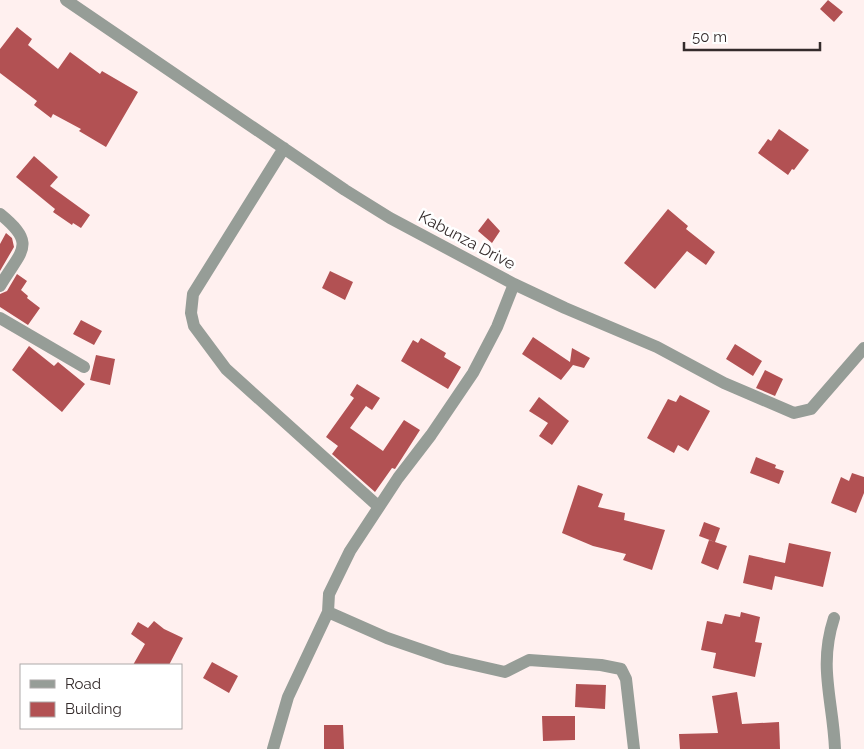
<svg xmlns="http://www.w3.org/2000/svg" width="864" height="749" font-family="Raleway,sans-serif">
<rect width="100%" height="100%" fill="#fff0ef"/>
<path fill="#b25153" d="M828,0L843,12L834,22L820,9Z
M17,27L32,39L28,45L58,69L70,52L100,74L102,71L138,92L106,147L79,131L81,129L53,114L51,118L34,105L37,101L0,73V49Z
M779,129L809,150L794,170L792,169L788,175L758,153L768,139L771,141Z
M34,156L58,177L50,186L90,215L81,228L73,223L72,225L53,212L55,209L16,177Z
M668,209L688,226L686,229L715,252L706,265L687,251L655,289L624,263Z
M488,218L500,231L492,243L478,231Z
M6,233L12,238L14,247L0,271V244Z
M330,271L353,282L345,300L322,288Z
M17,274L27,281L21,290L28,296L27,298L40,308L28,325L0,307V294L7,291Z
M81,320L102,331L94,345L73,334Z
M533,337L570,362L572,348L590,358L584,368L573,365L561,380L522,354Z
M421,338L446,353L444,357L461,367L448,389L401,361L413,340L418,343Z
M735,344L762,361L753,376L726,359Z
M29,346L54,366L58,362L85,384L62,412L12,370Z
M96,355L115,359L110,385L90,380Z
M765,370L783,379L775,396L756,388Z
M357,384L380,398L372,410L366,406L350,428L383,451L404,420L420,430L395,469L392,468L375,492L332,454L338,446L326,437L354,398L350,395Z
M680,395L710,411L688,451L678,445L674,453L647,438L668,399L676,402Z
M539,397L569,421L552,445L539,436L548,423L529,411Z
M756,457L776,465L775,468L784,471L779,484L750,473Z
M852,473L864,477V493L856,513L831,503L841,477L849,481Z
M578,485L603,494L598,507L625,513L624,520L665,530L652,570L623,560L626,554L593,546L562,533Z
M704,522L720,528L715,542L699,536Z
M709,540L727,546L718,570L701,563Z
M789,543L831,552L823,587L775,576L772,590L743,583L749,555L785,563Z
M741,612L760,617L755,642L762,643L755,677L713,668L716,653L701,650L707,621L722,624L725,614L740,617Z
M154,621L164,629L183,638L169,665H133L145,644L131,634L138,622L148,628Z
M212,662L238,676L229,693L203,678Z
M576,684L606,685L605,709L575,707Z
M737,692L742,724L779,722L780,749H680L679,734L718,733L712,696Z
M542,716H575V740L543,741Z
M324,725H343L344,749H324Z"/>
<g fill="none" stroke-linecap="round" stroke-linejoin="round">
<path stroke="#969d97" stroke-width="12" d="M66,0L345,190L390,218L514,284L565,308L657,347L724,383L794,413L811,409L864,348
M284,148L193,294L191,313L194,326L226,369L379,507
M0,214C38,245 21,250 0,286
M0,318L84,367
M328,612L387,638L448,659L505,672L529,660L601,665L621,669L626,679L634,749
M834,618C818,667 833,700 835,749
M273,749L288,697L328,612L329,594L350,551L398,478L431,435L473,373L497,327L514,284"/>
</g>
<g text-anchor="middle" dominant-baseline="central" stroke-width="5" stroke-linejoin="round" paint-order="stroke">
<g font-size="16" fill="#342b2b" stroke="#fff">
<text transform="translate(467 240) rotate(28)">Kabunza Drive</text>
</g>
</g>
<rect x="20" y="664" width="162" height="65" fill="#ffffff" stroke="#aeaaaa"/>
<rect x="30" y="680" width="25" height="8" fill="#969d97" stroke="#aeaaaa"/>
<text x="65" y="689" font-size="15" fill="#342b2b">Road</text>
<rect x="30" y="702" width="25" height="15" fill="#b25153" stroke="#aeaaaa"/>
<text x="65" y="714" font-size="15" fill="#342b2b">Building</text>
<path d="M684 42v8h136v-8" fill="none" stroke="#342b2b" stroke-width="2.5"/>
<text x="692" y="42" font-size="15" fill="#342b2b" stroke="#ffffff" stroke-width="4" paint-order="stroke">50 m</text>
</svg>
